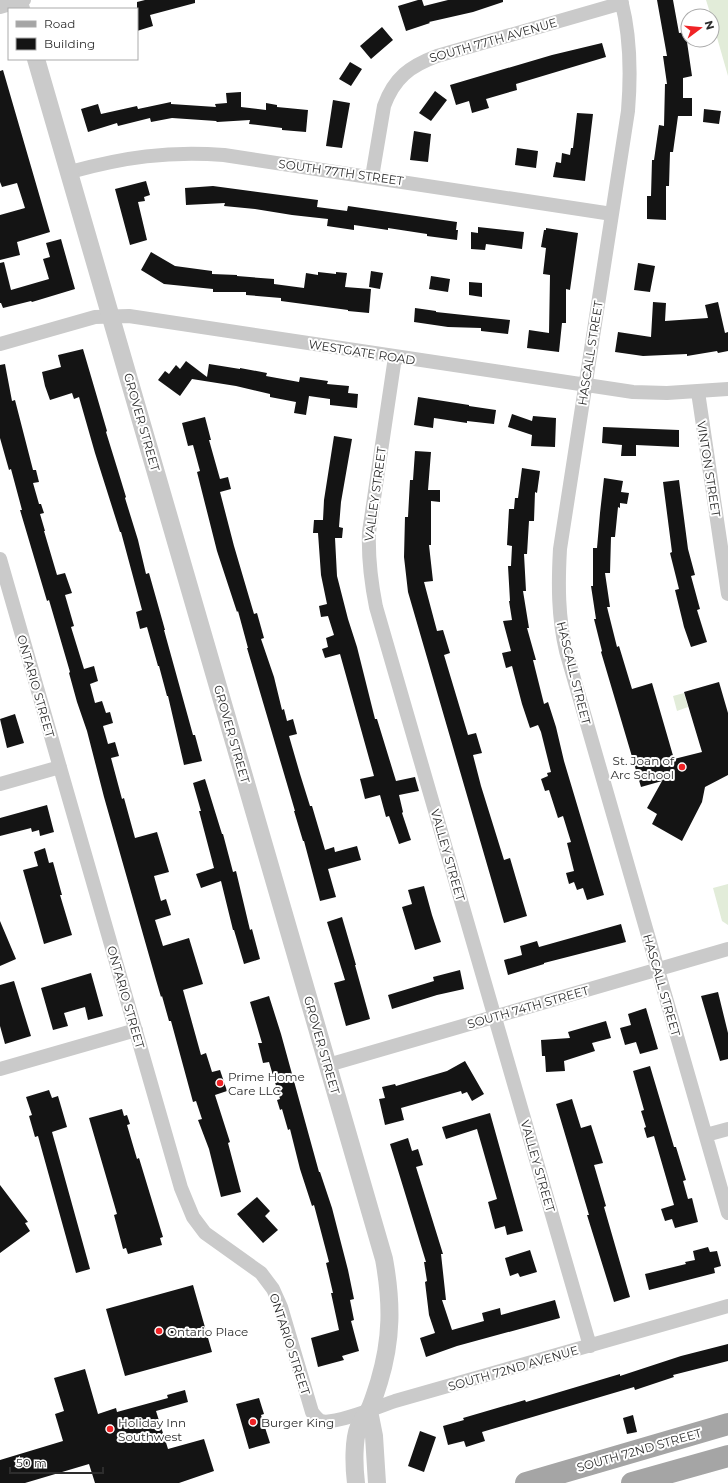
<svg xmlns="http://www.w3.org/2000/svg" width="728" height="1483" font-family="Montserrat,sans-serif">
<rect width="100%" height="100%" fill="#fff"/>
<path fill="#e2ecd9" d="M706,0H728V76L712,20V16H711Z
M684,693L688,707L677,711L673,696Z
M728,884V925L722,921L713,888Z"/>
<path fill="#141414" d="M145,0H195V3L150,15L153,26L137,31V2Z
M418,0H422L424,6L448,0H503V2L473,12L429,22L430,23L406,31L398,6Z
M657,0H673L679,33L687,32L688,41L687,42L692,76L683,78V98H692V116H678L673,152H670L669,186H666V220L647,219V196H651L652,160H654L659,125L664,126L665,84H667L663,56H667Z
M382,27L393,40L371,59L360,46Z
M602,43L606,57L516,84L517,90L486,99L489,108L472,113L469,101L456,105L450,85L552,55Z
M350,62L362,69L351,86L339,79Z
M3,70L50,232L17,242L20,255L0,260V215L25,208L17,183L2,187L0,182V71Z
M435,91L447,100L431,121L419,113Z
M241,92V107L266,110V103L277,105V107L308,110L306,132L282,130V128L249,124L250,120L217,122L216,121L172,118L151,122L150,118L118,126L117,123L88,132L81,109L98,104L101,114L137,106L138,109L171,102V104L216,107L215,104L227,103L226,93Z
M333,100L350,103L342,148L326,146Z
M704,109L721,111L719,124L703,122Z
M577,113L593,114L585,181L553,177L556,162L561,163L562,153L570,155L571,148H573Z
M414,131L431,134L428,162L410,160Z
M517,148L538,151L536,168L515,165Z
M146,181L150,195L144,197L145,201L138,202L147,240L130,245L115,189Z
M213,186L318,200L317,207L347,211L348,206L457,222L456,230H458L457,240L427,236V234L388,228V230L354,225V230L327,226L328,219L292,215L255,209L224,206L225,203L186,205L185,188Z
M478,227L524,232L522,249L486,244L485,250L471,249V232L478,233Z
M546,228L578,233L570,290L566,289V323H562L559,352L527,348L529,330L549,333L550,275L543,274L546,248L541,247L544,230H546Z
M61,239L75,289L32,302L31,301L3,308L1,303H0V263L4,262L11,290L49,279L43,259L50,257L46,243Z
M151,252L175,266L212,271V274L237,275V276L274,279V284L304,288L306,273L318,275V272L336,274V272L347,273L345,287L371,289L369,313L348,311V310L281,301V298L246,295V292H213V289L164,284L141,270Z
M638,263L655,266L650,292L634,290Z
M371,271L383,273L380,289L369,287Z
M431,276L450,279L448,292L429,289Z
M469,282L482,283V297L469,295Z
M653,302L666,303L665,321L708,318L705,305L718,302L725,333L728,332V351L718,353L717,351L687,356V354L643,356L615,352L618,332L651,337Z
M415,308L436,311V312L510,320L508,334L481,331V328L448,327L414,322Z
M83,349L107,431L106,432L119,474L126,497L125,498L138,540L146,574L149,573L165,630H164L193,735H195L202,761L184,765L168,696H167L159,666H158L147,627L140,629L136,612L142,610L121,532H120L95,453L79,397L74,399L72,393L50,400L45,386L42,372L61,367L58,355Z
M186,361L207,377L209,364L240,369V368L267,373L266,376L299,382L300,377L328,381L327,384L349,386L348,393L358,394L357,408L330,405V399L309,396L306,415L294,413L296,402L270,397V394L236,386L192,379L180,396L158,380L165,371L169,374L176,365L180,369Z
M5,364L12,401L15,400L33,470H36L39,482L33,483L39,504H41L44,513L40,514L45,531H44L57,575L65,573L72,593L65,595L74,626L71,627L84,669L94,666L98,681L90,684L95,703L102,701L106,713L110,712L113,723L103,726L108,744L115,742L119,756L111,758L122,799L124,798L135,838L157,832L169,872L154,876L161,901L166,899L171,915L155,920L163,946L189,938L203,984L183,990L201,1055L206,1053L212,1072L220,1070L227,1091L215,1095L230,1142L228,1143L241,1192L221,1197L209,1149L198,1120L202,1119L196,1101L193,1102L171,1021H169L162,996L161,997L156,980L104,797L87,731L77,702L69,673L70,672L49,600L47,601L20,510H22L11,469L9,470L0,438V365Z
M418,397L469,405V406L496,410L494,424L467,421V423L434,418L433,428L414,425Z
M512,414L532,421L533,416L556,418L555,447L531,446L532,435L508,427Z
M205,417L211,440H209L220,479L228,477L231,489L220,492L234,546L254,614L257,613L264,638L261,639L274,677L282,710L284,709L287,721L293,719L297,734L289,736L300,774L310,806H312L325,850L334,847L335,852L357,846L361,860L328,869L336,897L320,901L304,841H303L294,811H295L247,648H248L238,611L237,612L217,551L197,472L200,471L193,445L188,446L182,423Z
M603,427L679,430V447L636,445V456H621L622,445L602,443Z
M334,436L352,439L341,502L339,527L343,528L342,538H335L337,576L348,619L357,647L375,719H377L396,781L415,777L419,791L399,795L403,812L402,813L411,840L399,844L389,816L386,817L380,795L365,799L360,779L374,776L340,654L325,658L322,649L328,647L326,638L334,635L328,616L321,617L319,606L327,604L321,575L318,533H313L314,520H323L324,500Z
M415,451L431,452L428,490H440V502L431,501V545H429L433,581L424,582L437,631L443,630L450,653L444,655L468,735L476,733L482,753L473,755L481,786L504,860L510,858L527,916L504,923L408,592L404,557L405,517H408L410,480H413Z
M522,468L540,471L537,493L535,492L534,521H529L527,554H524L526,591H523L529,628H527L536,660H533L544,704L548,702L556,727L564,761L604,895L587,900L583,888L577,890L574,882L569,884L566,873L574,871L567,843L571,842L563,816L558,818L549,790L545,791L541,779L548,776L547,773L551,772L541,732L538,725L530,728L522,704L512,666L506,668L502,653L511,651L503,621L512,620L509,601H510L508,566H511L512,546L507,545L509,509H514L515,498H518Z
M604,478L623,481L621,492L629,493L627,504L620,503V508L618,507L615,537H611L610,573H605L610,607H607L617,647L619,646L632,689L652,683L674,759L702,752L684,692L719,682L728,713V775L705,787L702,802L682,841L652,824L657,814L647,808L662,781L641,787L601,652L602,651L594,619H596L591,586H593V548H597L600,513Z
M679,480L688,549L695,575L691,576L700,609L697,610L707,642L691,647L684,627L675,590L679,589L670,553L672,552L663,482Z
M15,714L24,743L7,748L0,719Z
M205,779L222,834H223L233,872L236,871L250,930L252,929L260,959L244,964L234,930H233L221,881L201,888L196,874L214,868L199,811H201L193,783Z
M47,805L54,832L40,836L39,830L32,832L31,828L0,836V818Z
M45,848L49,863L53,862L62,895H60L72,935L44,944L23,870L38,866L34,852Z
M424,886L432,915L441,942L415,950L402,907L412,904L408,890Z
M342,917L356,965H355L370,1019L346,1026L334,983L345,980L327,922Z
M0,921L16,959L0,966Z
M621,924L626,942L544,963V964L508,975L504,960L522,955L520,946L537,941L539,947Z
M460,970L464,989L437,995L392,1009L388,995L434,981L433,977Z
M91,973L103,1016L88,1020L85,1007L64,1013L68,1026L53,1030L41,988Z
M14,981L31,1036L5,1044L0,1026V985Z
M718,992L728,1033V1059L720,1061L701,996Z
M269,996L281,1034L319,1172H320L332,1208L348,1270L354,1299L350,1300L354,1320L351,1321L359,1351L342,1356L344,1360L318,1367L311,1338L339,1330L331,1293H333L326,1263L329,1262L314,1205L312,1206L300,1169L290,1129L288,1130L282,1109L280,1110L277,1100L280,1099L269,1062L263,1063L258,1043H262L250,1002Z
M646,1008L658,1049L640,1054L636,1042L625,1045L620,1028L631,1025L628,1014Z
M606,1021L611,1038L592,1043L595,1051L564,1061L565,1071L546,1072L545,1056H542L541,1040L570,1038L568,1032Z
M465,1061L484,1094L472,1101L467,1092L462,1094L461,1091L401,1108L404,1120L385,1125L379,1099L385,1098L382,1087L395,1084L396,1086L447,1071Z
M650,1066L674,1147H676L686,1180L683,1181L688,1199L692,1198L698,1222L675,1228L672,1219L665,1221L661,1209L674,1205L654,1136L647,1138L644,1128L646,1127L641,1111L644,1110L633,1071Z
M49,1090L52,1098L58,1096L67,1127L52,1132L90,1269L76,1273L38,1136L35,1137L29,1116L32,1115L26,1097Z
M572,1099L581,1128L591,1125L603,1163L594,1165L606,1206L604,1207L630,1297L614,1302L587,1215H589L556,1104Z
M122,1109L124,1116L127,1115L130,1124L127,1125L137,1159L139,1158L163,1237L160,1238L162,1245L128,1254L126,1248L123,1249L114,1215L117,1214L89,1118Z
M490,1113L523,1231L507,1235L505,1226L495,1229L488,1202L497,1199L477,1129L446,1139L442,1127Z
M408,1138L412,1151L418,1149L423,1165L416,1167L443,1254H441L446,1300H442L452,1330L484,1321L482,1313L500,1308L501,1315L555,1300L560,1318L457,1346L426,1357L420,1338L435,1333L429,1315L425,1282L427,1281L424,1262H426L390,1144Z
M0,1185L28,1222L25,1223L30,1231L0,1253Z
M257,1197L270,1211L265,1216L278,1230L263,1243L237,1214Z
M708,1247L710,1252L717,1251L721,1266L714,1268L715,1273L649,1290L645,1274L686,1264L685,1262L695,1260L693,1251Z
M530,1250L537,1272L520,1277L518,1273L510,1276L505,1258Z
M193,1285L212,1352L125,1376L106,1309Z
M728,1344V1361L673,1375L674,1377L635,1390L634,1387L482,1432L485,1441L466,1447L464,1441L448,1445L443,1426L464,1420L463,1418L525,1400L526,1402L620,1374V1376L681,1356Z
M85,1369L98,1414L116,1408L117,1412L168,1398L167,1395L185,1390L188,1402L156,1411L168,1449L204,1439L214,1471L179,1483H95L89,1464L25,1483H0V1460L63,1441L55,1414L64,1411L54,1378Z
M259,1398L264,1414L261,1415L270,1443L249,1449L236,1404Z
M633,1415L637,1432L627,1434L623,1418Z
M420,1431L436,1437L424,1472L408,1466Z"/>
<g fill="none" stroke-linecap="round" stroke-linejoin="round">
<path stroke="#cacaca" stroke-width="14" d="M621,0C631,37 631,74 628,111L560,549C558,584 558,617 566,651L728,1213
M0,7L24,0
M70,172C125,157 167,151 224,155L612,214
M372,177L384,106C394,78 410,66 437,56L622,3
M0,344L95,317L129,316L633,392L667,393L728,389
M395,357L369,532C368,558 371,582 376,607L590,1346
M698,392L728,594
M0,559L181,1188L193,1217L205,1233L261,1273L273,1289L281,1307L312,1412C314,1415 317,1419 321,1421C334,1425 381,1406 395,1401L728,1306
M0,784L60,767
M328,1065L728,949
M0,1069L136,1030
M706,1135L728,1129"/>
<path stroke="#cacaca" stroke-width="18" d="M17,0L21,9
M36,59L384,1259C392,1303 392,1339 379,1382C376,1391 373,1402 369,1410C366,1416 361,1420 359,1426C353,1440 354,1467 356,1483
M369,1411L374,1436L377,1483"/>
<path stroke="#a5a5a5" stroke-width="22" d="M526,1483L728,1424
M632,1483L728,1456"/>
</g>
<g fill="#f02326" stroke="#fff" stroke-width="1.5">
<circle cx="682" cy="767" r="4"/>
<circle cx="220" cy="1083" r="4"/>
<circle cx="159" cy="1331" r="4"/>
<circle cx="253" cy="1422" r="4"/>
<circle cx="110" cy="1429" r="4"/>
</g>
<g text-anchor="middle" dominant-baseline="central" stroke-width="4" stroke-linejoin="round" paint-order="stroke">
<g font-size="12" fill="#2d2d2d" stroke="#fff">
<text transform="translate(493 40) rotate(-16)">SOUTH 77TH AVENUE</text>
<text transform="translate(341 172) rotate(8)">SOUTH 77TH STREET</text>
<text transform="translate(362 352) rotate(9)">WESTGATE ROAD</text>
<text transform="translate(590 353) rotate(-81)">HASCALL STREET</text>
<text transform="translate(142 422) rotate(74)">GROVER STREET</text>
<text transform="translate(709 469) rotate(81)">VINTON STREET</text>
<text transform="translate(375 494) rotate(-82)">VALLEY STREET</text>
<text transform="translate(574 673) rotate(76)">HASCALL STREET</text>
<text transform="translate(36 686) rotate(74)">ONTARIO STREET</text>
<text transform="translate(232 734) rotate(74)">GROVER STREET</text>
<text transform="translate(448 855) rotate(74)">VALLEY STREET</text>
<text transform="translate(662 985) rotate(74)">HASCALL STREET</text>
<text transform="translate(126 997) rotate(74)">ONTARIO STREET</text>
<text transform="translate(528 1007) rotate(-16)">SOUTH 74TH STREET</text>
<text transform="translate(322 1045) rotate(74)">GROVER STREET</text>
<text transform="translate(538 1166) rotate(74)">VALLEY STREET</text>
<text transform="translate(290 1344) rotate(72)">ONTARIO STREET</text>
<text transform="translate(513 1368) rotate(-16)">SOUTH 72ND AVENUE</text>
<text transform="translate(639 1450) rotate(-16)">SOUTH 72ND STREET</text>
</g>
<g font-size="12" fill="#2d2d2d" stroke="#fff" text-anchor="start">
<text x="674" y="760" text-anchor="end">St. Joan of<tspan x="674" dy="14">Arc School</tspan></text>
<text x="228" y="1076">Prime Home<tspan x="228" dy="14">Care LLC</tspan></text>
<text x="167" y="1331">Ontario Place</text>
<text x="118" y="1422">Holiday Inn<tspan x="118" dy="14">Southwest</tspan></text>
<text x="261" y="1422">Burger King</text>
</g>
</g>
<rect x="8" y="8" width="130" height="52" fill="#ffffff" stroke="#ababab"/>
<rect x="16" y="21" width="20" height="6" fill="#a5a5a5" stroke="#ababab"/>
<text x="44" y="28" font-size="12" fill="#2d2d2d">Road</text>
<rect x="16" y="38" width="20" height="12" fill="#141414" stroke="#ababab"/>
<text x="44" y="48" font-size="12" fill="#2d2d2d">Building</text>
<g transform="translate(700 28) rotate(74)"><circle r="19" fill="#ffffff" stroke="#ababab"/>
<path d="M0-3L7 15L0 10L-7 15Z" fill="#f02326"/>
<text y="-6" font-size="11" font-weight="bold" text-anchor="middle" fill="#2d2d2d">N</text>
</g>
<path d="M10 1467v6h93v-6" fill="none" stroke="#2d2d2d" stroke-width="2"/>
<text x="16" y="1467" font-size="12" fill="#2d2d2d" stroke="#ffffff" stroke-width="3" paint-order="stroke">50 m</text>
</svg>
